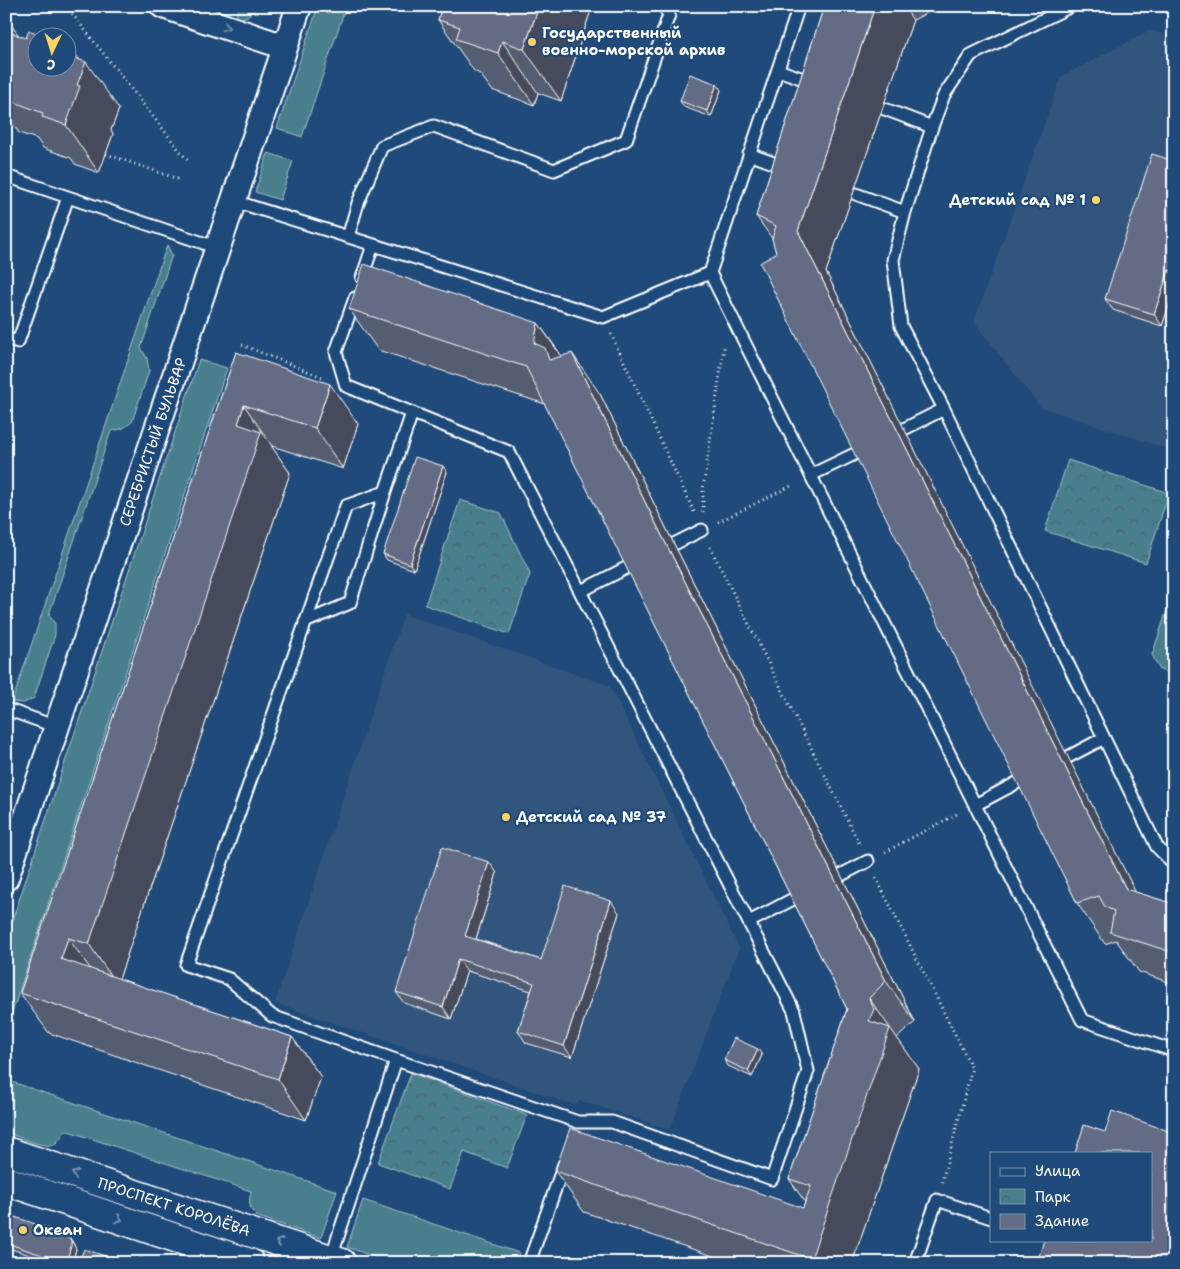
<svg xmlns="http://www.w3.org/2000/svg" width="1180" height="1269" font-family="'Shantell Sans',sans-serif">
<defs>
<pattern id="park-crowns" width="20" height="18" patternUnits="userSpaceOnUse" patternTransform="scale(1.25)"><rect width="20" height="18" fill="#4a7f8d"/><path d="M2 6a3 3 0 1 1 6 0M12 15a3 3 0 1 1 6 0" fill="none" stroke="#4b666c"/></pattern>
</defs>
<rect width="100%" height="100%" fill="#1f4a7a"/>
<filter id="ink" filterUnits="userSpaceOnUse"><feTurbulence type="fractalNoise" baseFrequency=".02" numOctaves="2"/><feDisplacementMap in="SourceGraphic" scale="10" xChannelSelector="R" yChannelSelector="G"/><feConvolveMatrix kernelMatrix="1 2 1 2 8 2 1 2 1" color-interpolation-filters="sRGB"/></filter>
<g filter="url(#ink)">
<path fill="#33547d" d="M1150,30L1174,38V451L1040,407L974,322L1061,77Z
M404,614L610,686L739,948L670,1130L581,1101L574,1105L275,1003Z"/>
<path fill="#4a7f8d" stroke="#a4bfc6" d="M239,6H260L246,17L235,19Z
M318,6H346L302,137L277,128Z
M268,153L293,161L280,200L255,192Z
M167,245L172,255L141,348L147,358L149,371L132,422L122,429L111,431L49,615L55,624V635L34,698L24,703L12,702Z
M199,360L227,368L6,1031V939Z
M1174,589V675L1160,670L1152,655Z
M6,1080L337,1191L321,1238L256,1216C248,1207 249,1201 251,1191L65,1130C62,1135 59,1142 53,1145C42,1148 17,1136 6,1132Z
M363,1200L519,1253L516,1263H391L347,1247Z"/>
<path fill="url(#park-crowns)" stroke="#a4bfc6" d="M1068,460L1169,493L1146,563L1045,531Z
M460,500L501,513L530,574L509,634L425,605Z
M411,1073L527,1115L507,1168L464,1152L450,1189L378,1163Z"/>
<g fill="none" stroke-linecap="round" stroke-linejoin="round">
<g stroke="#fff" stroke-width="15">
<path id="lane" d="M1071,6L971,55L944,95L932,127L905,212L893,260L901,326L944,409L1157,847L1174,864
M778,70L815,83
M882,108L932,127
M749,154L787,168
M6,174L9,177L218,248
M853,193L905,212
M234,201L603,317L710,273L799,6
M348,237L358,203L382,146L434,126L554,170L626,140L669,15L664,6
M710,273L1082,1020L1174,1051
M362,278L373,245
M355,298L336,352L346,386L509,452L794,1011L808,1071L772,1179L612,1122H578L396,1060L272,1016L229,979L186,965L346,506L385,492L412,413
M6,338L18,342L68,197
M904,429L944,409
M811,475L861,451
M674,544L702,530
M581,591L632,565
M305,622L350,603L385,492
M6,709L57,727
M1068,757L1104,738
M975,805L1024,779
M841,875L868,861
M749,922L799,896
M330,1261L396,1060
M529,1263L564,1164
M915,1263L937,1200L991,1218"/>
</g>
<g stroke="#fff" stroke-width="28">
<path id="street" d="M163,6L285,47
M6,878L299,6"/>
</g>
<g stroke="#fff" stroke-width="31">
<path id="secondary" d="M6,1151L342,1263
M6,1181L250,1263"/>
</g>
<path stroke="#fff" stroke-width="3" stroke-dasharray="1 4" stroke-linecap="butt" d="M66,6L188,161
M106,154L181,180
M611,334L694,512
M242,345L322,377
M703,512V489L724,347
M718,522L793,485
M710,547L859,843
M885,852L957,814
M876,878L972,1068L942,1182"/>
<use href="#lane" stroke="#1f4a7a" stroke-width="11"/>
<use href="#street" stroke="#1f4a7a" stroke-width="24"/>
<use href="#secondary" stroke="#1f4a7a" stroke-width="28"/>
</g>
<path fill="#555d72" stroke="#fff" d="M442,6H586L590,13L561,101L538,93L534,105L492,90L480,74L474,71L438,20Z
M824,6H941L913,20L826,272L1135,892L1174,904V984L1139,972L1116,940L1105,944L1077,903L776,253L773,240L756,216Z
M6,18L19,36L79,59L119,109L111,130L113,134L99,173L75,164L71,158L43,148L37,139L19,133L6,114Z
M721,90L711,117L684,107L680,101Z
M1174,161V290L1162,326L1113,310L1105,299Z
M349,309L538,323L562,356L600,394L674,544L915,1022L897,1038L919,1069L852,1263H733L584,1212L555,1171L803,1208L805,1202L789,1179L847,1009L545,404L378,350Z
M236,352L358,424L343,469L272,446V447L290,473L119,979L292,1037L321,1077L306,1120L49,1033L20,993Z
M447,472L414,570L387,560L383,554Z
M497,873L476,939L541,960L619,913L572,1057L526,1043L518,1031L531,991L467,971L451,1019L404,1003L396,992Z
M762,1055L752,1077L728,1066L724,1060Z
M6,1214L72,1241L76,1249L72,1263H52L6,1247Z"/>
<path fill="#454c5c" stroke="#fff" d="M539,6H586L590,13L561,101L524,49Z
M875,6H903L913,20L826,272L1154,929L1126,889L798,231Z
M6,18L32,54L6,53Z
M502,41L538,93L534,105L498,53Z
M74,52L84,66L86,62L119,109L111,130L113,134L99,173L66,125L77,85L68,57Z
M717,84L721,90L711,117L707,111Z
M1169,270L1174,277V290L1162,326L1154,314Z
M538,323L566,363L573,388L534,343Z
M572,353L600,394L674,544L915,1022L886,981L646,504Z
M330,384L358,424L343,469L315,428Z
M244,405L272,446V447L290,473L117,985L89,944L238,424Z
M443,466L447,472L414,570L410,564Z
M489,862L497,873L473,948L465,936Z
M611,901L619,913L572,1057L564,1046Z
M68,938L97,978L61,959Z
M458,959L467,971L451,1019L443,1007Z
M869,998L919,1069L852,1263H814L811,1259L869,1021Z
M292,1037L321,1077L306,1120L278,1079Z
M758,1049L762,1055L752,1077L748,1071Z
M68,1235L72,1241L76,1249L72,1263H66Z"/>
<path fill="#636c84" stroke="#fff" d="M442,6H539L524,49L502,41L498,53L456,39L460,27L438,20Z
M824,6H875L798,231L1126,889L1174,904V953L1110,932L1114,911L1105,907L1099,896L1077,903L760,263L776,253L772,239L776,226L756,216Z
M29,30L48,38H38V68H68V50L74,52L72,57L86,62L77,85L80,86L66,125L42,117L43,113L9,100L11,95L6,93V31L26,38Z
M690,74L717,84L707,111L680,101Z
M1152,154L1174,161V271L1169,270L1154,314L1105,299Z
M364,264L538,323L534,343L545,348L549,360L572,353L646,504L886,981L869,998L874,1009L869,1021L890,1028L811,1259L555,1171L570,1128L803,1208L811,1186L789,1179L847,1009L526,367L349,309Z
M236,352L330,384L315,428L244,405L238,424L261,432L89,944L68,938L61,959L292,1037L278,1079L20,993Z
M415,457L443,466L410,564L383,554Z
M442,847L489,862L465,936L541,960L565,886L611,901L564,1046L518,1031L534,983L458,959L443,1007L396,992Z
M734,1038L758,1049L748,1071L724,1060Z
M1112,1111L1174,1133V1263H1037L1044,1240H1151V1153H1075L1084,1125L1105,1132Z
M6,1214L68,1235L72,1243L66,1263L6,1243Z
M84,1249L117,1260V1263H84L79,1261Z
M141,1258L156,1263H133V1261Z"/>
<defs><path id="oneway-chevron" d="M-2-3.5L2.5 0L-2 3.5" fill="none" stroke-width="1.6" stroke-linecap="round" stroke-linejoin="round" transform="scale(1.25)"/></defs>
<g stroke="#7992af">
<use href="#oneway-chevron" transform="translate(226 27) rotate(19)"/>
<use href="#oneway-chevron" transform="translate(75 1174) rotate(-162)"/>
<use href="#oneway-chevron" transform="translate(119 1219) rotate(19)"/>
<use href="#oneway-chevron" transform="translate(279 1242) rotate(-162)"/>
</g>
</g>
<g fill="#ffd166" stroke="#1f4a7a" stroke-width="2">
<circle cx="532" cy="42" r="5"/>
<circle cx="1096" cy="200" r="5"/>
<circle cx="506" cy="817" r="5"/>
<circle cx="23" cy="1230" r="5"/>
</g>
<g text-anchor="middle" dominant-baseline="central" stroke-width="4.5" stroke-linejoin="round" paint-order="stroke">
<g font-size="15" font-weight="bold" fill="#fff" stroke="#1f4a7a" text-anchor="start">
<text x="542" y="33">Государственный<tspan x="542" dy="17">военно-морской архив</tspan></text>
<text x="1086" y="200" text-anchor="end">Детский сад № 1</text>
<text x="516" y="817">Детский сад № 37</text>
<text x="33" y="1230">Океан</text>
</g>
<g font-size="15" fill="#fff" stroke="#1f4a7a">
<text transform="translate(153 442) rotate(-71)">СЕРЕБРИСТЫЙ БУЛЬВАР</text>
<text transform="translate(174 1207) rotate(18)">ПРОСПЕКТ КОРОЛЁВА</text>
</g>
</g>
<rect width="1180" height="1269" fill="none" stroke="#1f4a7a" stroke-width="25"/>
<rect x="12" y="12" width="1155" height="1244" fill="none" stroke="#fff" stroke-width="2" filter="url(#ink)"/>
<rect x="990" y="1152" width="162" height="90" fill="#1f4a7a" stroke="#7992af"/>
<rect x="1000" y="1168" width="25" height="8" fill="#1f4a7a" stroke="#7992af"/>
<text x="1035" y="1176" font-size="15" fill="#ffffff">Улица</text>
<rect x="1000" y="1189" width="25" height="15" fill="url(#park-crowns)" stroke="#7992af"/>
<text x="1035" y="1202" font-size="15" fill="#ffffff">Парк</text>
<rect x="1000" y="1214" width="25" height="15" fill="#636c84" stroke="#7992af"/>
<text x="1035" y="1226" font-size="15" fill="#ffffff">Здание</text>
<g transform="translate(52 52) rotate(184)"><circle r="24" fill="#1f4a7a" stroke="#7992af"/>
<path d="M0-4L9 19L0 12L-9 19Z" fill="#ffd166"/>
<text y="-8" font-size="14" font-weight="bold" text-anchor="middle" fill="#ffffff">С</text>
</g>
</svg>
